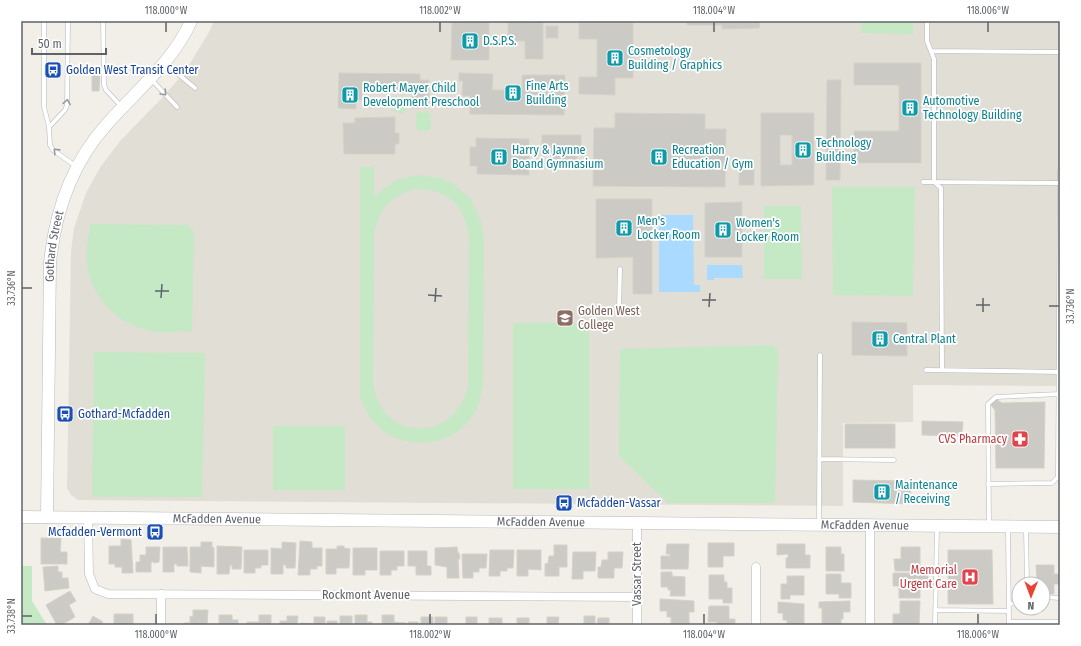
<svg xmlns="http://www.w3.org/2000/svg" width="1081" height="646" font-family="'Fira Sans Condensed',sans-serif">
<rect width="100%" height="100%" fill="#f1efe8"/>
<path fill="#e1ded6" d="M214,21H1060V386L913,385V422L843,423V506L78,500L71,495L67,488L71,251L74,228L86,193L101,166L121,140L162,98L186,70L209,32Z"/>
<path fill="#c5e8c5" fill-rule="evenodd" d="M861,21H913V34L861,33Z
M397,97L405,98L408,101L407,109L402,114L394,111L392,99H396Z
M427,111L431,115V128L429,130L419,131L416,128V114L419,112Z
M360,167H374V197L394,181L416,175L441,178L452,183L471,199L482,224L484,240L483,385C481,394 480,403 475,412C458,444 413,452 384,431C372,423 365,410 360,397ZM415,189C448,189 465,205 469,237L468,385C455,445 379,442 373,381L374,233C379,208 391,196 415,189Z
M832,187H915L913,296L833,295Z
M764,206H801L802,279H764Z
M90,224L188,225L194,232L192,331C181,331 167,333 156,332C121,327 91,300 87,264C85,252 89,237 90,224Z
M513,323H589V489H513Z
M773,345L778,351L775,503H668L619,456L620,349Z
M94,352L205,353L202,497H92Z
M273,426H345V490H273Z
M21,566H32V601L47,625H21Z"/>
<path fill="#aadaff" d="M659,215H693L694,285H700V292H659Z
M707,265H742L743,278H714V280H707Z"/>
<path fill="#cccac5" stroke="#d6d1c6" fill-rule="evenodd" d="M452,21H489V60H451Z
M508,21H543V59H525V41H508Z
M687,21H760L759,28L722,29V25H687Z
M579,23H633V78H615V95L579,94V77H597V39H579Z
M546,26H558V38H546Z
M854,63H921V163H854V131H899V85H854Z
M100,69L99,91H92V70Z
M339,73L420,74V80H429V108H412V90L362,89V100H356V109L338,108Z
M459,73L493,74L492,90H522V75H565L564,115L470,114V96H462L463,81H459Z
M827,80H841L840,180H826Z
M615,113L705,114V129H726L725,187L593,186L594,128H615Z
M761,113H814V185L761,186ZM780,135H792V165H780Z
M395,117V133H399V144H395V154H344L343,123H355V118Z
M542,135H581V152H577V168H560V162H551V145H542Z
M476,138L529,139V175L477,174V166H470V147H476Z
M739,168H754V185H739Z
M596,199H652V294H633V257L596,258Z
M742,202V257H705V203Z
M852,322L907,323V356L852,355Z
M996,399L1002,403L1045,402L1044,468H996L995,410L990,404Z
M922,421L963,422L962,432H958V436L922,435Z
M845,424H895V448H845Z
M853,480L910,481L911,504L853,502Z
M41,538H61L60,552H67V564H41Z
M121,539L131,540L133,573H122V567H115V564H109V546H121Z
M300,541L312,542V548H322V566H317V569H310V575H298Z
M201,542H212V547L214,548V567L201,566V573L190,572V547H201Z
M282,542L296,543L295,568H286V565H283V574H271V548L282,549Z
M708,543H734V556H723V567H708Z
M667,544H689L688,569H661V556H670V554H666Z
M777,544H805V555H810V568H786V558H788V554L777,555Z
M554,545H567V567H559V576H545V564L548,563L549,556H554Z
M217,546L242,547L241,569H232V565H230L229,574H217Z
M337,546H344V548L350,549L349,568H336V574H326V549H337Z
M146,547H160L159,562L154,563V562H151V572H136V562H140V555H146Z
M163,547H187L188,566H177V564H174V572H163Z
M457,547L458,553H459L460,559H458L459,578H447V567L435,565V548Z
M826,547H841V554H844V571H826Z
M901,547H920V571H895L894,559H901Z
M353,548H377V570H365V575H353Z
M244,550H268V565H261V568H255V573H244Z
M490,550H514L513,568H507V571H500V576H489Z
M517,550H541V570L528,569V576H517Z
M948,550H992L993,604H948Z
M380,551H404V566H397V570H391V575H380Z
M408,551H427V566H431V575H416V566H408Z
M573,552H596L595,571H583V579H572Z
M608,552H623L622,568H614V578H598V567H601L602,560H608Z
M462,554H487L486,568H479V572H473V578H463Z
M1036,565H1054V574H1060V584H1054V594H1043V584H1037Z
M58,566V572H62V578H68L69,588L45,591L43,567Z
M661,572H672V576L685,577V596H670L671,590H668V587H661Z
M893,573H928V583H920V598H899V588L902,589V586H893Z
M826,574H841V583H851V598H839V594H826Z
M709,575H724V582H727V588H732V603H723V599H709Z
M787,576H804V595H790V599H781V584H787Z
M70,591L76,601L69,605L75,617L61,625H57L46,605Z
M660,599L694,601V612H689V624H671V617H667V611H660Z
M850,601V612H843V619H841V625H822V608H819V602Z
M900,601H920L919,625H893V614H900Z
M778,602L804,604V625H787V620H783V613H778Z
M709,606H729V619H735V625H717V622H708Z
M193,610H208L207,625H184V623H190V616L193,617Z
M114,614H133V625H114Z
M219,615H232V620H238V624L244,625H219Z
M259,615H271V625H247V622H259Z
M355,615H367V622H372V625H379H355Z
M382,615H394V622L406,623V625H382Z
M93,616L103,622L101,625H88Z
M287,616H298L297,625H274H280V621H287Z
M340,616H352V625H340Z
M584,616H595V625H577L584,624Z
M314,617H325V625H301V623L314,624Z
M421,617H433V625H421Z
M435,617H447V624L453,625H435Z
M466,617H477V624L481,625H466Z
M547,617H559L558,625H567H547Z
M489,618H502V625H507H489Z
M517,618H529V625H517Z
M598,618H609V625H597Z
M327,621H337V625H327Z
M408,622H418V625H408Z"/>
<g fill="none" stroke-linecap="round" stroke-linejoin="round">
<g stroke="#b5b8bc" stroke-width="5">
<path id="lane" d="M44,21V107L49,127L50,145L53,150L77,167
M103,21L104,85L106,90L121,106
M927,21V41L934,59V182L941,188L942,370
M931,51L1060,52
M166,64L195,88
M151,79L177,107
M49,127L65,110L67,105L68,21
M923,182L1060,183
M619,308L620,269
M926,370L1060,372
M819,459L894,460
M988,484L1052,483L1058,477L1060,171
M819,523L820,355
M989,524L988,404L996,397L1059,394
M1008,529L1009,625
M1026,529L1027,584
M1043,597L1060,598
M1009,604L1019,603
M936,610L1009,611
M1009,622H1060
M935,625L937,528"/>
</g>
<g stroke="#b5b8bc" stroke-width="9">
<path id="street" d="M88,517L89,574L95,589L108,594L638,597
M637,523V625
M161,594V625
M756,625V567
M870,625V525"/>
</g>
<g stroke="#b6babf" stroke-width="13">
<g id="secondary">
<path id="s1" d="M21,517L1060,527"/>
<path id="s2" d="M47,517L50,263C55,212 72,163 107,124C136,91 173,62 191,21"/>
</g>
</g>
<use href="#lane" stroke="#fff" stroke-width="4"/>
<use href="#street" stroke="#fff" stroke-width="8"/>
<use href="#secondary" stroke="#fff" stroke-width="12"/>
</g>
<defs><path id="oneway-chevron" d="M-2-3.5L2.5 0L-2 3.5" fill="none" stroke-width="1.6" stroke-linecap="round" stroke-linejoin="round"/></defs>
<g stroke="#979a9d">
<use href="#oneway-chevron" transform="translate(164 93) rotate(47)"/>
<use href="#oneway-chevron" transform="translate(67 102) rotate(-81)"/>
<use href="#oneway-chevron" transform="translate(56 151) rotate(-136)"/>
</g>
<path fill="none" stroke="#5f6368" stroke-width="1.5" d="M166,32V22M440,32V22M714,32V22M988,32V22M22,288H32M155,291H169M428,295L442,296M161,298L162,284M702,300H716M435,302L436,288M976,305H990M1049,306H1059M709,307L710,293M983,312V298M22,616H32M156,624V614M430,624V614M704,624V614M978,624V614"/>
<defs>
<g id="building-square" transform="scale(0.9)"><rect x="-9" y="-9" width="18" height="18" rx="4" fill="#0f9aa8" stroke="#fff"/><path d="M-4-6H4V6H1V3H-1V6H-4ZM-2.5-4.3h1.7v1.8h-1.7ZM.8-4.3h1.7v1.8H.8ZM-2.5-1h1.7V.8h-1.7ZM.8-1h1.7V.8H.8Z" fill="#fff"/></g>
<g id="bus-square" transform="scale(0.9)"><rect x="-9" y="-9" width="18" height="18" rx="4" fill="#1a4fb4" stroke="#fff"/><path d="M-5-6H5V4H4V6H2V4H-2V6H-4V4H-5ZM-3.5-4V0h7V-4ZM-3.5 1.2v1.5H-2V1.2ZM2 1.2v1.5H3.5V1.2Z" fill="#fff"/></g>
<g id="university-square" transform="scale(0.9)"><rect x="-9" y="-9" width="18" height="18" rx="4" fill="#8d6e63" stroke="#fff"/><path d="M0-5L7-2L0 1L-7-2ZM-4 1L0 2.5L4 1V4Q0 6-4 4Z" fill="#fff"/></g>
<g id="pharmacy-square" transform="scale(0.9)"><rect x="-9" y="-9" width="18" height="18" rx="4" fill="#e0444e" stroke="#fff"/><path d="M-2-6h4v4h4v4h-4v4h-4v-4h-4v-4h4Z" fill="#fff"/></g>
<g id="hospital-square" transform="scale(0.9)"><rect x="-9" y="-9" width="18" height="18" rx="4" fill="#e0444e" stroke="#fff"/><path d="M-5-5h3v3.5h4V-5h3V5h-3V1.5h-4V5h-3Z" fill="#fff"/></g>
</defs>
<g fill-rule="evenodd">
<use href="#building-square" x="470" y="41"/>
<use href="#building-square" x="615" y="58"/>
<use href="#bus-square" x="53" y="70"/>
<use href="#building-square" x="513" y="93"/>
<use href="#building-square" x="350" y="95"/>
<use href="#building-square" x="910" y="108"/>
<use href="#building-square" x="803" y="150"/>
<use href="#building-square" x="499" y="157"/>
<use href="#building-square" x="659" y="157"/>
<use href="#building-square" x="624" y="228"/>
<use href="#building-square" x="723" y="230"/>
<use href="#university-square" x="565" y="318"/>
<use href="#building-square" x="880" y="339"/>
<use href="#bus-square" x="65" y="414"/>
<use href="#pharmacy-square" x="1020" y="439"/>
<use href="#building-square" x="882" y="492"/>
<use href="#bus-square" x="564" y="503"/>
<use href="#bus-square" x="155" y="532"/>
<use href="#hospital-square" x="970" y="577"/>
</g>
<g text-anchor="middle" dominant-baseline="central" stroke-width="3.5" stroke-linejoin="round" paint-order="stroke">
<g font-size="12" fill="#0d838f" stroke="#fff" text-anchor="start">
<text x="483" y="41">D.S.P.S.</text>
<text x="628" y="51">Cosmetology<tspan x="628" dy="14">Building / Graphics</tspan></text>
<text x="526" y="86">Fine Arts<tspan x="526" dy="14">Building</tspan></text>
<text x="363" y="88">Robert Mayer Child<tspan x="363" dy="14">Development Preschool</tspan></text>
<text x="923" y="101">Automotive<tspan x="923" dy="14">Technology Building</tspan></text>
<text x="816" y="143">Technology<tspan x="816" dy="14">Building</tspan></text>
<text x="512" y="150">Harry &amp; Jaynne<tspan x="512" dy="14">Boand Gymnasium</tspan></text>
<text x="672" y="150">Recreation<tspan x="672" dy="14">Education / Gym</tspan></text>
<text x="637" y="221">Men's<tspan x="637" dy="14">Locker Room</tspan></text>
<text x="736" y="223">Women's<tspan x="736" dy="14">Locker Room</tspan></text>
<text x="893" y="339">Central Plant</text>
<text x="895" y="485">Maintenance<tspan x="895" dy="14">/ Receiving</tspan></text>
</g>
<g font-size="12" fill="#164399" stroke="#fff" text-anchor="start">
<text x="66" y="70">Golden West Transit Center</text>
<text x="78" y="414">Gothard-Mcfadden</text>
<text x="577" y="503">Mcfadden-Vassar</text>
<text x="142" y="532" text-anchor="end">Mcfadden-Vermont</text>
</g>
<g font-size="12" fill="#5f6368" stroke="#fff">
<text stroke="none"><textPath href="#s2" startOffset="271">Gothard Street</textPath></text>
<text stroke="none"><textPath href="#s1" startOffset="196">McFadden Avenue</textPath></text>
<text stroke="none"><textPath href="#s1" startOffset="520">McFadden Avenue</textPath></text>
<text stroke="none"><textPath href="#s1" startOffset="844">McFadden Avenue</textPath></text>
<text transform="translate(637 574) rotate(-90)">Vassar Street</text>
<text x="366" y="595">Rockmont Avenue</text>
</g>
<g font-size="12" fill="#785e54" stroke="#fff" text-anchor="start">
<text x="578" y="311">Golden West<tspan x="578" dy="14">College</tspan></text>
</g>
<g font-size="12" fill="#be3a42" stroke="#fff" text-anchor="end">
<text x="1007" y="439">CVS Pharmacy</text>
<text x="957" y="570">Memorial<tspan x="957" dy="14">Urgent Care</tspan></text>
</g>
</g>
<rect width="1081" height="646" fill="none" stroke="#ffffff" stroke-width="44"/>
<g transform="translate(1031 596) rotate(181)"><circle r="19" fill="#ffffff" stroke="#bfc1c3"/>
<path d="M0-3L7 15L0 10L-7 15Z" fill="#ea4335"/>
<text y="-6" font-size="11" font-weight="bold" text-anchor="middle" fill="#5f6368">N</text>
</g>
<path d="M32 48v6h74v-6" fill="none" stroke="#5f6368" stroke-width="2"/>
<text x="38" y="48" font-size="12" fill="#5f6368" stroke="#ffffff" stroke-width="3" paint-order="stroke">50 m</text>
<rect x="22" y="22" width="1037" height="602" fill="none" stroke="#5f6368" stroke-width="1.5"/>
<g font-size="10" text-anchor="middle" fill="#5f6368">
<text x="166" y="14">118.000°W</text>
<text x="440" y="14">118.002°W</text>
<text x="714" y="14">118.004°W</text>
<text x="988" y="14">118.006°W</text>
<text transform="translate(11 288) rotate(-90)" y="4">33.736°N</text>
<text transform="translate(1070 306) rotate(-90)" y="4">33.736°N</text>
<text transform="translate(11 616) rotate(-90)" y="4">33.738°N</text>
<text x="156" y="638">118.000°W</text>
<text x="430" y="638">118.002°W</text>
<text x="704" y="638">118.004°W</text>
<text x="978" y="638">118.006°W</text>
</g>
</svg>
